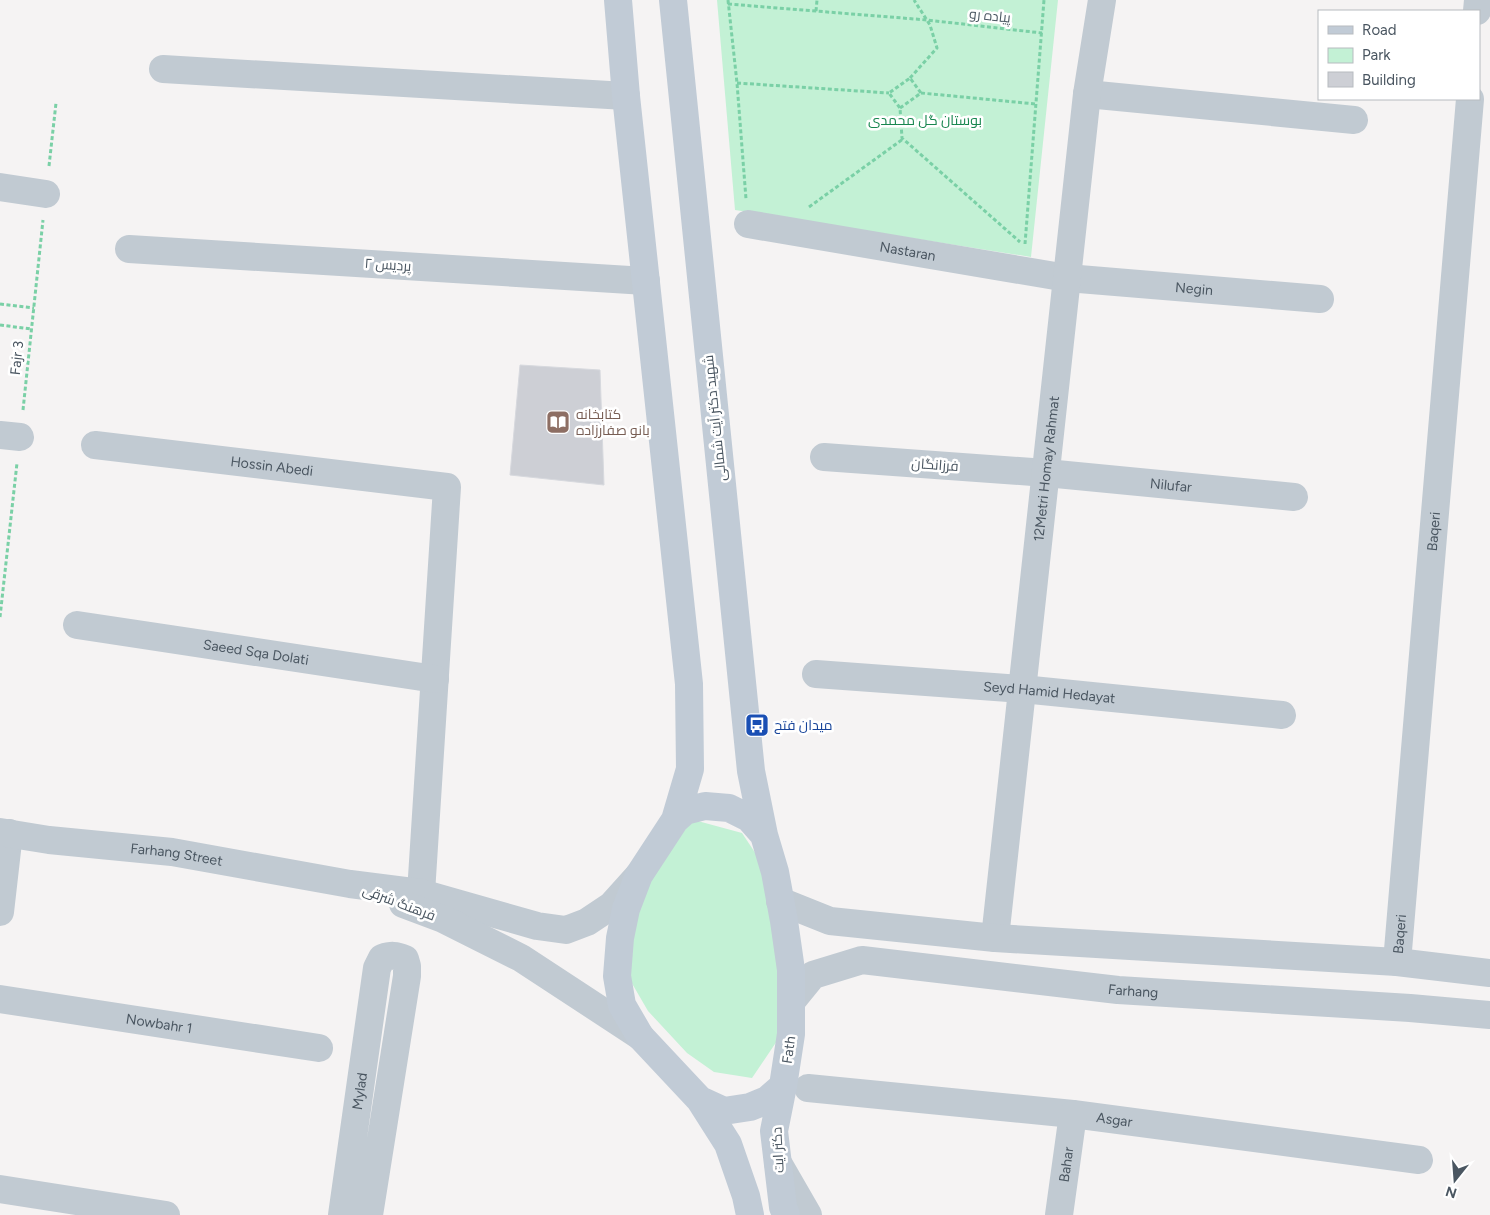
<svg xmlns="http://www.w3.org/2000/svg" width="1490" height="1215" font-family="Figtree,Cairo,sans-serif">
<rect width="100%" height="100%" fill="#f5f3f3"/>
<path fill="#c3f1d5" d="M717,0H1058L1031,257L735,210Z
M694,820L742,833L762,863L778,948L779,1038L752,1078L714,1072L687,1053L648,1011L630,980L628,942L645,886L678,837Z"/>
<path fill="#cdcfd5" stroke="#d7d9de" d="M520,365L600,370L604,485L510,475Z"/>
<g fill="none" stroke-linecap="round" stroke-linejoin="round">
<path stroke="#7ad0a6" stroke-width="3" stroke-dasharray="4 2.5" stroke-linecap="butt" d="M728,0L737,83L746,199
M728,4L927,20L1042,33
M816,11L817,0
M910,78L937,48L930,25L914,0
M737,83L889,93
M921,93L1036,104
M900,108L921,93L910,78L889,93L900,108L902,138L1020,242
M49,166L56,103
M809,207L903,139
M1025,244L1044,0
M0,304L34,308
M0,325L31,329
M23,410L43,220
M0,617L17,463"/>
<g stroke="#c1cad2" stroke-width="28">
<path d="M1477,11L1478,0"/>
<path d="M163,69L626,96"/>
<path d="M1087,94L1354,120"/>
<path d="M0,187L46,194"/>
<path id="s1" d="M748,224L1067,278L1320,299"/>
<path d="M129,249L646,281"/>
<path d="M0,435L20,437"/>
<path id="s2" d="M95,445L447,487L421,893"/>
<path id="s3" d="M824,457L1046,473L1294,497"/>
<path id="s4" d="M77,625L435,679"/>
<path id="s5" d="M816,674L1022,689L1282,715"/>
<path d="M0,912L9,833"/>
<path id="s6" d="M995,938L1087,94L1102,0"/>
<path id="s7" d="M1397,962L1470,99"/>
<path id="s8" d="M0,999L319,1048"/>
<path id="s9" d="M808,1088L1073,1114L1419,1160"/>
<path d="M0,1189L166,1215"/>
<path id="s10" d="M342,1215L377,968L382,958C391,955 396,955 405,959L407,966V976L369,1215"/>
<path id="s11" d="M1059,1215L1073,1114"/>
</g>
<g stroke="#c1cad2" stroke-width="28">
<path id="s12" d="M0,832L49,840L172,852L350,884L421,893L537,926L566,930L587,922L611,906L638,876"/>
<path d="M780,901L830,921L995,938L1397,962L1490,973"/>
<path d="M403,904L443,919L521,958L640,1036"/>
<path id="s13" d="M791,1002L813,975L862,960L1118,990L1410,1008L1490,1015"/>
<path d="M778,1163L808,1215"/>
</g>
<path stroke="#c1cbd6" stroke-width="28" d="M618,0L626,96L689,684L690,769L675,820
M673,0L751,771L764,835
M783,1086L767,1100L750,1107L724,1111L700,1100L640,1036L622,1005L617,976L620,938L626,909L639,875L675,820L685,811L705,806L729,808L749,818L764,835L775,872L784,921L791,970V1034L783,1086L774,1131L783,1207L786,1215
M700,1100L728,1144L746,1196L750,1215"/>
</g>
<defs>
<g id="library-square" transform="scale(1.25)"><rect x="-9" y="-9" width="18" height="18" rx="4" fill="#8d6e63" stroke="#fff"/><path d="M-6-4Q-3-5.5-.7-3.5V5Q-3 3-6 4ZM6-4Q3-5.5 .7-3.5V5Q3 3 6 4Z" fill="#fff"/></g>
<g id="bus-square" transform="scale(1.25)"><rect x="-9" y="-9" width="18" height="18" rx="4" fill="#1a4fb4" stroke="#fff"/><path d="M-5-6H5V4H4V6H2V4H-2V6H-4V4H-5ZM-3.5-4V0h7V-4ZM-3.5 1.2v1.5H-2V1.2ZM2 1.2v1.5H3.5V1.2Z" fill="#fff"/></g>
</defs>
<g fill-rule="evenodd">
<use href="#library-square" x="558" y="422"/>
<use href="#bus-square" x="757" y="725"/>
</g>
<g text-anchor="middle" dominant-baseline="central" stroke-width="5" stroke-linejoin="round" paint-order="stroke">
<g font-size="14" fill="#4a5661" stroke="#fff">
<text transform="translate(990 16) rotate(6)">پیاده رو</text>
<text stroke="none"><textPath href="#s1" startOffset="162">Nastaran</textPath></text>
<text transform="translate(388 265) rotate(4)">پردیس ۲</text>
<text stroke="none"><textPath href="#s1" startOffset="451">Negin</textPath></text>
<text transform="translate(17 358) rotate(-84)">Fajr 3</text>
<text transform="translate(715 418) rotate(-96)">شهید دکتر آیت شمالی</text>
<text transform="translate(935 465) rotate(4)">فرزانگان</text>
<text stroke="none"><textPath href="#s2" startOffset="178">Hossin Abedi</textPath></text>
<text stroke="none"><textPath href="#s6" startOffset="472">12Metri Homay Rahmat</textPath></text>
<text stroke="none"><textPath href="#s3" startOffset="348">Nilufar</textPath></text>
<text stroke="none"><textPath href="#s7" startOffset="432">Baqeri</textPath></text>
<text stroke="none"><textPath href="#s4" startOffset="181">Saeed Sqa Dolati</textPath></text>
<text stroke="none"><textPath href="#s5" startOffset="234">Seyd Hamid Hedayat</textPath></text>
<text stroke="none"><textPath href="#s12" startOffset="178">Farhang Street</textPath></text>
<text transform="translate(399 903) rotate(21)">فرهنگ شرقی</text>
<text stroke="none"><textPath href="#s7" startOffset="28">Baqeri</textPath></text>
<text stroke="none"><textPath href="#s13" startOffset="359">Farhang</textPath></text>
<text stroke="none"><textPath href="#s8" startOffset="161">Nowbahr 1</textPath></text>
<text transform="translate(789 1050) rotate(-82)">Fath</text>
<text stroke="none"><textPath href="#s10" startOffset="125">Mylad</textPath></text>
<text stroke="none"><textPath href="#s9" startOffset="308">Asgar</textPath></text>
<text transform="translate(778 1150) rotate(-93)">دکتر ایت</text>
<text stroke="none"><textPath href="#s11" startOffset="51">Bahar</textPath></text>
</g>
<g font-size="14" fill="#17864f" stroke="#fff">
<text x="925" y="120">بوستان گل محمدی</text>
</g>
<g font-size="14" fill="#785e54" stroke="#fff" text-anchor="start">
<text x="576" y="414">کتابخانه<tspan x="576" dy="16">بانو صفارزاده</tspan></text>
</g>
<g font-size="14" fill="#164399" stroke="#fff" text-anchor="start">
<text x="774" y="725">میدان فتح</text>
</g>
</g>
<rect x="1318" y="10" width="162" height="90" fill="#ffffff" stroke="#b7bbc0"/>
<rect x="1328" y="26" width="25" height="8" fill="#c1cbd6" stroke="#b7bbc0"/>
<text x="1362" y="35" font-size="15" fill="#4a5661">Road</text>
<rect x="1328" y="48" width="25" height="15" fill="#c3f1d5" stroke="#b7bbc0"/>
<text x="1362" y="60" font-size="15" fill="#4a5661">Park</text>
<rect x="1328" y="72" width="25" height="15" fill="#cdcfd5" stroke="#b7bbc0"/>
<text x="1362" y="85" font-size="15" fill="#4a5661">Building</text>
<g transform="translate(1455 1180) rotate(197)" stroke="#ffffff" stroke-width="4" paint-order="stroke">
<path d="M0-4L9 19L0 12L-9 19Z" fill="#4a5661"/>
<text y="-8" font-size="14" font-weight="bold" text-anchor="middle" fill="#4a5661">N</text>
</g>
</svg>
